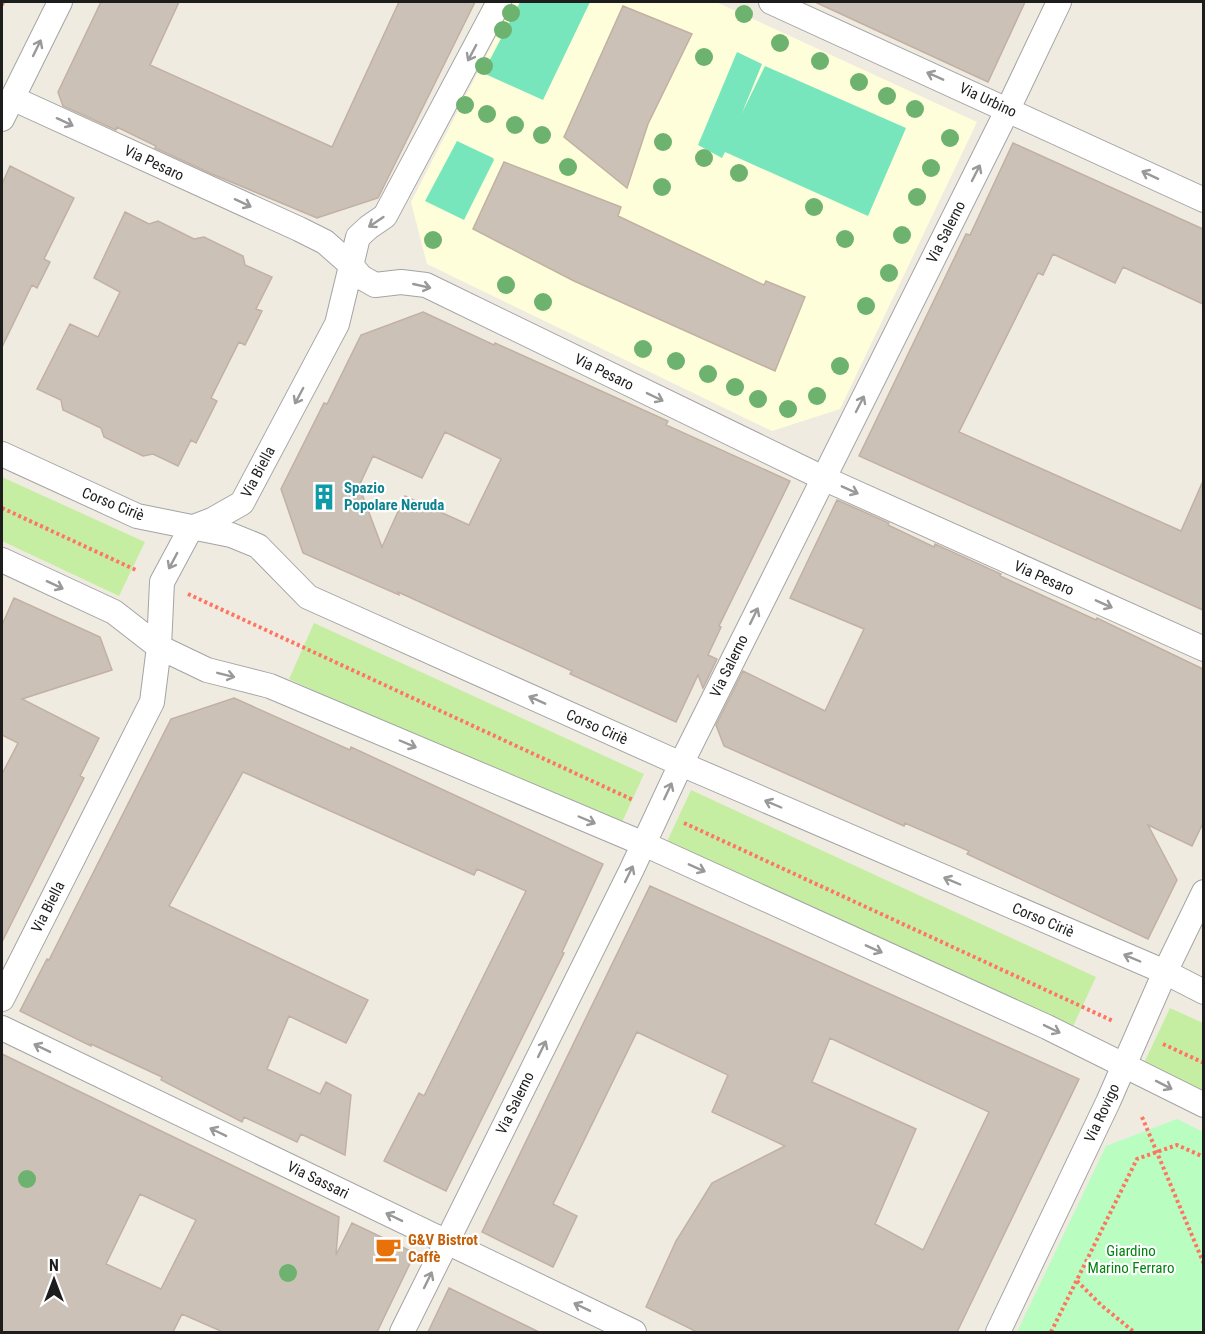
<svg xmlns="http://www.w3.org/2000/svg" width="1205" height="1334" font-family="'Roboto Condensed',sans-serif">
<rect width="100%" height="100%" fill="#efebe1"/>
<path fill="#feffda" d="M514,2H716L977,122L840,409L772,431L427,264L411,202Z"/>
<path fill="#c6eea2" d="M2,477L145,542L119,596L2,541Z
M314,623L644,774L618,831L289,679Z
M691,790L1096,977L1070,1033L665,846Z
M1170,1008L1203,1023V1091L1144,1063Z"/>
<path fill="#b9fec0" d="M1177,1119L1203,1132V1332H1017L1106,1146Z"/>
<path fill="#77e6bd" d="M520,2H590L543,100L483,73Z
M737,52L762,64L742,113L765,66L906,128L868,216L725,152L722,158L698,145Z
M457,141L493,158L494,160L464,220L425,201Z"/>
<path fill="#cbc1b7" stroke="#c2b1a2" stroke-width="1.5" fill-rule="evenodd" d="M101,2H179L150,65L332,147L399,2H475L378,198L317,218L212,174L155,148L156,146L117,127L116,130L63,106L58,92Z
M815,2H1025L988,82Z
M623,6L692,34L648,124L627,188L564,137Z
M1013,143L1203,229V304L1123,267L1115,283L1053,254L1043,275L1038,273L959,432L1181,531L1203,481V610L859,456L966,234L970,235Z
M504,162L621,207L618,216L764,285L766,281L805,297L775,371L574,281L473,229Z
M10,166L74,198L44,259L50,262L37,288L32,285L2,347V184Z
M125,212L149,224L158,221L194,239L204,237L243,256L245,265L272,277L256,309L262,311L245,345L239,342L211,398L217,401L196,443L191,440L178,466L153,454L143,456L104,437L101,428L63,410L61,400L37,389L70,324L98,337L120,292L94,278Z
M423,312L494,345L495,343L668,421L666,425L790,481L719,626L721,627L708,655L717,659L703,688L698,675L676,722L570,674L572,671L398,592L399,595L303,553L281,489L324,403L327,404L361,335ZM445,432L501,459L469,525L405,496L382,547L359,486L373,456L422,478Z
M837,500L889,523L888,525L934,547L935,544L1001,574L1000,576L1096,620L1097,618L1203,669V823L1192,846L1148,825L1177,880L1148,939L967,854L969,851L905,823L904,826L724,746L716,725L743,671L825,711L864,629L790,598Z
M14,598L100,637L112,670L22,699L99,738L80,776L84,778L2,942V774L18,743L2,735V625Z
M234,698L350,750L351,747L603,864L562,952L564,953L446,1191L384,1161L419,1093L424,1096L526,891L477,869L474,875L243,772L169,906L368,1000L346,1043L289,1016L267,1069L320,1094L326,1082L351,1095L345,1155L301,1134L297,1142L244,1117L242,1122L161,1080L162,1077L91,1044V1046L20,1011L47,959L49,960L171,719Z
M650,886L1079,1079L957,1332H697L646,1307L676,1241L712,1183L785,1146L712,1112L728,1075L637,1032L553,1204L577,1216L553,1267L482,1232ZM830,1038L989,1112L923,1250L875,1224L916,1129L812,1082Z
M2,1054L339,1217L336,1255L352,1223L415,1253L377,1332H223L182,1314L173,1332H2ZM140,1194L196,1220L161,1289L106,1264Z
M449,1288L539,1332H428Z"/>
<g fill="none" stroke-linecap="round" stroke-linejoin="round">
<g stroke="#a4a4a4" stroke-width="26">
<path id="minor" d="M771,2L1204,200
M12,98L299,229L325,242L351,265L361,277L375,285L401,282L426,285L823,478L1204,649
M2,119L60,2
M2,454L137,516L231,535L258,546L308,597L681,764L1165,972L1204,992
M2,560L114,612L159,647L207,670L270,686L644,844L1047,1027L1204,1105
M2,999L152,702L159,647L162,582L191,528L212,520L242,503L337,324L358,237L369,227L385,216L499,2
M2,1028L634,1332
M402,1332L631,871L681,764L1008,109L1059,2
M998,1332L1108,1102L1165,972L1204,892"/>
</g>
<path stroke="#ff7562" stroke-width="4" stroke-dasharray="3 3" stroke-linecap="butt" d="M2,5L3,2
M2,508L138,571
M188,594L633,800
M684,823L1113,1021
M1163,1044L1204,1063
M1142,1117L1204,1264
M1077,1281L1101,1305L1134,1332
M1051,1332L1137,1159L1177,1145L1204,1157"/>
<use href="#minor" stroke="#fff" stroke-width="24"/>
</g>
<g fill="#6db26e">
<circle cx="511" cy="13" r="9"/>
<circle cx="744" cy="14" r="9"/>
<circle cx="503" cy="30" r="9"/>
<circle cx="780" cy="43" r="9"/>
<circle cx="704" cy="57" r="9"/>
<circle cx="820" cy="61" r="9"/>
<circle cx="484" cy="66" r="9"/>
<circle cx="859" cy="82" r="9"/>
<circle cx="887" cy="96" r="9"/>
<circle cx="465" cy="105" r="9"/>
<circle cx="915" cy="109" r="9"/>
<circle cx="487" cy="114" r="9"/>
<circle cx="515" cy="125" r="9"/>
<circle cx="542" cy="135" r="9"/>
<circle cx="950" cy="138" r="9"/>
<circle cx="663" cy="142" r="9"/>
<circle cx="704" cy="158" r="9"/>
<circle cx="568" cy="167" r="9"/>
<circle cx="931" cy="168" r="9"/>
<circle cx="739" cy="173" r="9"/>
<circle cx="662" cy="187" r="9"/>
<circle cx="917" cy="197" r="9"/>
<circle cx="814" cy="207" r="9"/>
<circle cx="902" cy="235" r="9"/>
<circle cx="845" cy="239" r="9"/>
<circle cx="433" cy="240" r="9"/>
<circle cx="889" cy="273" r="9"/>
<circle cx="506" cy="285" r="9"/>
<circle cx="543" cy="302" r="9"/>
<circle cx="866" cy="306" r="9"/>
<circle cx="643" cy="349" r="9"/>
<circle cx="676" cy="361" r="9"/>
<circle cx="840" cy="366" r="9"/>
<circle cx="708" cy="374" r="9"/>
<circle cx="735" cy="387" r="9"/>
<circle cx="817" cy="396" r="9"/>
<circle cx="758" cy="399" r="9"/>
<circle cx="788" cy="409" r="9"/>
<circle cx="27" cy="1179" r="9"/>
<circle cx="288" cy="1273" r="9"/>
</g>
<defs><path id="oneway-shaft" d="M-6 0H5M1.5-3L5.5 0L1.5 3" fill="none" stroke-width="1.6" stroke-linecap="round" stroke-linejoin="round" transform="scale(1.5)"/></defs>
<g stroke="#999">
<use href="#oneway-shaft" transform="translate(37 48) rotate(-64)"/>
<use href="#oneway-shaft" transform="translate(472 53) rotate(118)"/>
<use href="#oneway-shaft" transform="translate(935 76) rotate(-156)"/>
<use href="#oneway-shaft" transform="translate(65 122) rotate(25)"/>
<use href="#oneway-shaft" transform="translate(976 173) rotate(-63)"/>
<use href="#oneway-shaft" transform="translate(1150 175) rotate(-155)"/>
<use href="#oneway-shaft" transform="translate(243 203) rotate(25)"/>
<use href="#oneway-shaft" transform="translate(376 222) rotate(146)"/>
<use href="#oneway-shaft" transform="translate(422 286) rotate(13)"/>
<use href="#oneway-shaft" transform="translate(299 396) rotate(118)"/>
<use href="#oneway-shaft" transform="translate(655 397) rotate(26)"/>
<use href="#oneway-shaft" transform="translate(860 404) rotate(-63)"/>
<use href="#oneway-shaft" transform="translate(850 490) rotate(24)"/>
<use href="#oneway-shaft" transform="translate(173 561) rotate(118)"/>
<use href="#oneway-shaft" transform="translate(55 585) rotate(25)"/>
<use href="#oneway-shaft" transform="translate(1104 604) rotate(24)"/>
<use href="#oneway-shaft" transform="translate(754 616) rotate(-64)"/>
<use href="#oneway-shaft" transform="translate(226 675) rotate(14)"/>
<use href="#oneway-shaft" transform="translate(537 700) rotate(-156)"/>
<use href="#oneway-shaft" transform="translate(408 744) rotate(23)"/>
<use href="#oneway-shaft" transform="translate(668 791) rotate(-65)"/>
<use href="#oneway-shaft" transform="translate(773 804) rotate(-157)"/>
<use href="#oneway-shaft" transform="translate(587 820) rotate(23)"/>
<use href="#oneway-shaft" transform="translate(697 868) rotate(24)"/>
<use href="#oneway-shaft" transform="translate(629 874) rotate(-64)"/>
<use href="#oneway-shaft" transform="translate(952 881) rotate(-157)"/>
<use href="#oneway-shaft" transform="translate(874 949) rotate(24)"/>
<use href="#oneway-shaft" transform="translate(1132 958) rotate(-157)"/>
<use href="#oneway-shaft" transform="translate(1052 1029) rotate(26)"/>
<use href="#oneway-shaft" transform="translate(42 1048) rotate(-154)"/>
<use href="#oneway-shaft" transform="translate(542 1049) rotate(-64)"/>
<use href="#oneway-shaft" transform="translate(1164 1085) rotate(27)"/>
<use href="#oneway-shaft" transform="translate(218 1132) rotate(-154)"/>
<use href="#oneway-shaft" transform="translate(394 1217) rotate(-154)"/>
<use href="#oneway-shaft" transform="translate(428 1280) rotate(-64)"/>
<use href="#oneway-shaft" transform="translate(582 1307) rotate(-154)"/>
</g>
<defs>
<g id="building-bare" transform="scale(2.07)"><path d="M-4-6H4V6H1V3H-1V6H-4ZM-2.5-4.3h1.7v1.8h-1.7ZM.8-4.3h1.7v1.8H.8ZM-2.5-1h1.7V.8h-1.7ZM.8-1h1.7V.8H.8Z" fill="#0f9aa8" stroke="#fff" stroke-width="2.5" paint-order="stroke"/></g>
<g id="cafe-bare" transform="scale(2.07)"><path d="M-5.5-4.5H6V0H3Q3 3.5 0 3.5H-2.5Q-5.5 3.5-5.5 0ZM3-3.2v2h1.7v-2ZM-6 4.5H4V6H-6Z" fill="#e8710a" stroke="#fff" stroke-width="2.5" paint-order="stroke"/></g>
</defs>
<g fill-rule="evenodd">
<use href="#building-bare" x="324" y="497"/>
<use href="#cafe-bare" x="388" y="1249"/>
</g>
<g text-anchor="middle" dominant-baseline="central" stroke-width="4.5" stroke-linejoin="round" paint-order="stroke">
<g font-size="15" fill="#1d1d1d" stroke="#fff">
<text transform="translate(988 100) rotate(25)">Via Urbino</text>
<text transform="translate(154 163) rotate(25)">Via Pesaro</text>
<text transform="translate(946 232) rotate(-63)">Via Salerno</text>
<text transform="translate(604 372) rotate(26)">Via Pesaro</text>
<text transform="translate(258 472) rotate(-62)">Via Biella</text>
<text transform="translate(113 504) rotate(22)">Corso Ciriè</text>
<text transform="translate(1044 578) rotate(24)">Via Pesaro</text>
<text transform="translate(729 666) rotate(-64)">Via Salerno</text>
<text transform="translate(597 727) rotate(24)">Corso Ciriè</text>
<text transform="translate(48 907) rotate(-63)">Via Biella</text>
<text transform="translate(1043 920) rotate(23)">Corso Ciriè</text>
<text transform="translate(515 1103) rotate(-64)">Via Salerno</text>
<text transform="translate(1102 1113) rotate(-65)">Via Rovigo</text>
<text transform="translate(318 1180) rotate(26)">Via Sassari</text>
</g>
<g font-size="15" font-weight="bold" fill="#0d838f" stroke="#fff" text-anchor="start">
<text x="344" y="488">Spazio<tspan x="344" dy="17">Popolare Neruda</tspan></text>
</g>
<g font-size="15" font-weight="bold" fill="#c56008" stroke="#fff" text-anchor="start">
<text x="408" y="1240">G&amp;V Bistrot<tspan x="408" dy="17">Caffè</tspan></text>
</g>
<g font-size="15" fill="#02840f" stroke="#fff">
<text x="1131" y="1251">Giardino<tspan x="1131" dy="17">Marino Ferraro</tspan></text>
</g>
</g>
<rect width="1205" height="1334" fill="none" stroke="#1d1d1d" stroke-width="6"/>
<g transform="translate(54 1280)" stroke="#ffffff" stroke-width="4.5" paint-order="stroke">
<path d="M0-4.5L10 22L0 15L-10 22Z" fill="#1d1d1d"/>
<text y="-9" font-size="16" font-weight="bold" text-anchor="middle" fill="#1d1d1d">N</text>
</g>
</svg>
